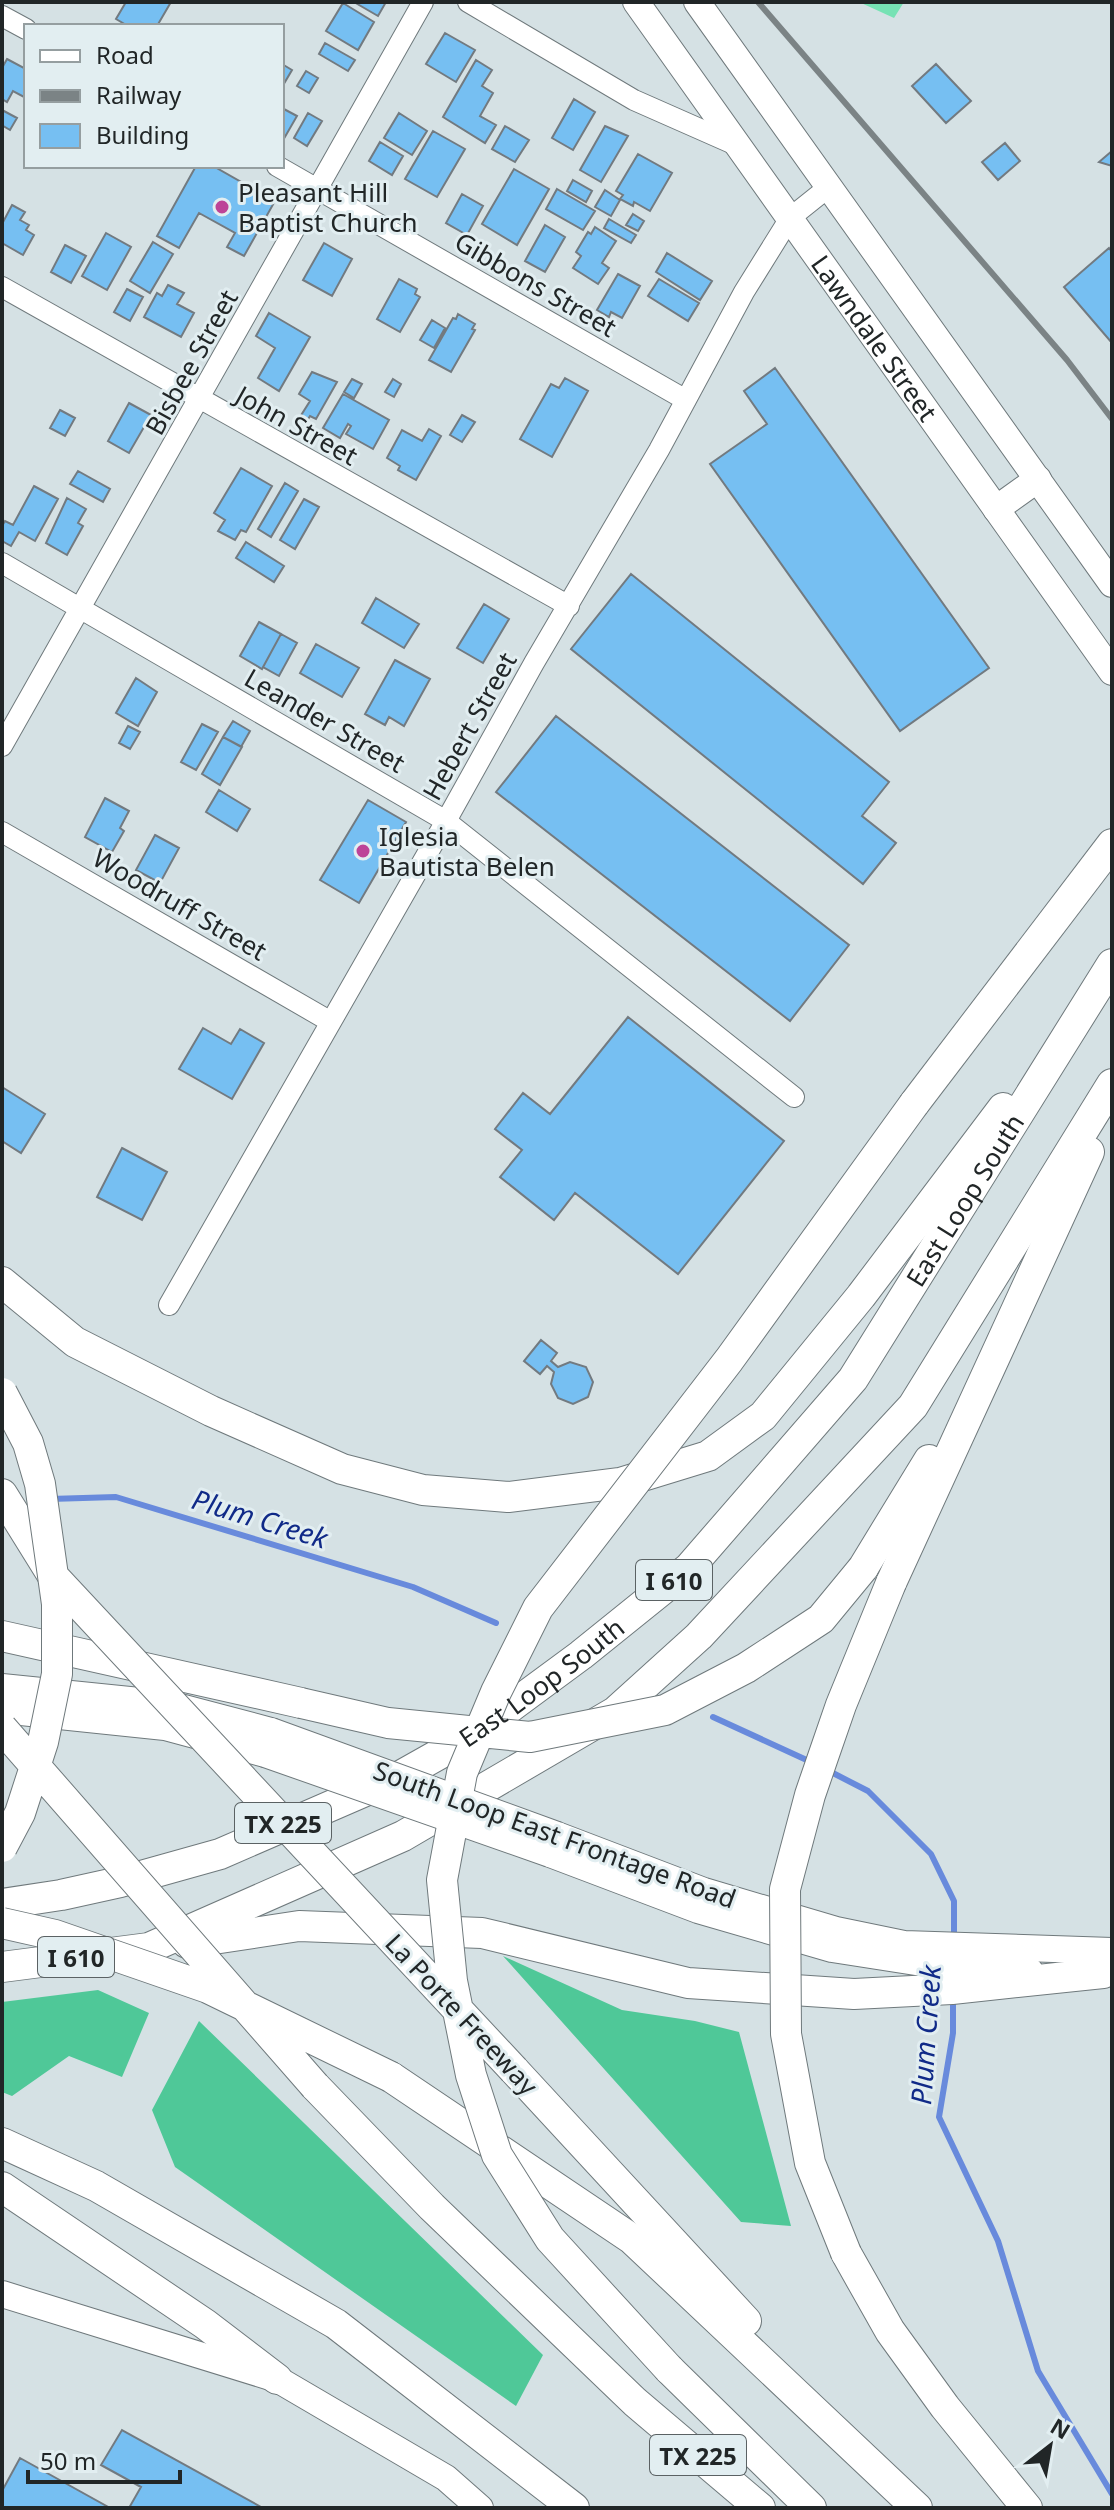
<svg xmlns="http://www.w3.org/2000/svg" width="1114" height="2510" font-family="'Noto Sans',sans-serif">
<rect width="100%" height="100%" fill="#d5e1e4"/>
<path fill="#76e2b4" d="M859,2H904L894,18Z"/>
<path fill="#4fc898" d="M503,1956L622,2010L695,2021L739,2032L791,2226L741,2222Z
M98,1990L149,2013L122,2077L69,2056L12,2096L2,2092V2002Z
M199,2021L543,2355L516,2406L175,2167L152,2110Z"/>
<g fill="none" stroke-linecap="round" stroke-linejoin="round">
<path stroke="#688adc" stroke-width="6" d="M50,1499L116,1497L413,1587L496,1623
M713,1717L811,1762
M829,1771L868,1791L931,1854L954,1901V1940
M953,1999V2033L939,2117L998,2241L1038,2371L1112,2494"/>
</g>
<path fill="#76bff2" stroke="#727a80" stroke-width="2" d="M126,2H171L157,26H128L116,19Z
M354,2H386L378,16Z
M343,3L374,22L358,50L326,31Z
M445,33L475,50L456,82L426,64Z
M325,43L355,60L348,71L319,54Z
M7,59L26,69V98L13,91L7,102L2,99V68Z
M476,60L492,70L482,86L493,93L480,116L496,125L485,143L443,117Z
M282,64L292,70L282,87Z
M936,64L971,101L946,123L912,86Z
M306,71L318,78L309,93L297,86Z
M574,99L595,112L573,150L552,138Z
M282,108L297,116L282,142Z
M2,110L17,118L10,130L3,126L2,128Z
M308,113L322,121L307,146L294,138Z
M399,113L427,131L412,155L384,138Z
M505,126L529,140L515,162L492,149Z
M605,126L628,136L601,182L580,170Z
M433,131L465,149L437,197L405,179Z
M380,142L403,156L392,175L369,161Z
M1005,143L1020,161L998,180L982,162Z
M1112,151V166L1099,162Z
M638,154L672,173L650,211L634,202L633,206L620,199L623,195L616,191Z
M196,166H213L275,201L244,256L227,247L235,233L199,213L179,248L157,236Z
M514,169L549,189L517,245L482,224Z
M573,180L592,191L586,202L567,191Z
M557,189L595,211L583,230L546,209Z
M605,190L620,200L611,216L595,207Z
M462,194L483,206L467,235L446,223Z
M12,205L25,212L20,220L29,225L26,230L34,235L23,255L2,243V224Z
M633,214L644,221L638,231L626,225Z
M609,219L636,235L631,243L604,228Z
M545,225L565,237L545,272L525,261Z
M595,227L616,241L602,263L609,268L598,284L573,268L581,256L576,252L588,232L591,234Z
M106,233L131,247L107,290L82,276Z
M153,242L173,254L150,293L130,281Z
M324,243L352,259L332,296L303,280Z
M65,245L86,256L71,283L51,272Z
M1109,248L1112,252V343L1064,287Z
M667,253L712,281L700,300L656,272Z
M618,274L640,286L622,318L611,312L609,317L597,310Z
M399,279L417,289L415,294L420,297L400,332L377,319Z
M659,279L699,303L688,321L648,296Z
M168,285L184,293L177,304L194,313L181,337L144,317L157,293L162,296Z
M127,289L143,297L130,321L114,312Z
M269,313L310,337L279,391L258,378L275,348L256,336Z
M458,314L475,324L472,329L475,330L451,372L429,360L453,318L456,319Z
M432,320L445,328L434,348L420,340Z
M775,368L989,668L900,731L710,464L767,424L744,391Z
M312,372L337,382L316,419L310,416L307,421L300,417L310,401L299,394Z
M565,378L588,391L552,457L520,439L551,384L559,388Z
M352,379L362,384L354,398L344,392Z
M393,379L401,384L394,397L385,392Z
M343,394L389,420L373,449L346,434L351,426L348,424L340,438L323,428Z
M129,403L151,415L129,453L108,441Z
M60,410L75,418L65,436L50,428Z
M462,415L475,422L462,442L450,435Z
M429,429L441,436L416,480L398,470L400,466L387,458L402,430L422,441Z
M241,468L272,486L246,532L241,530L235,540L218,531L225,520L214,513Z
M78,471L110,489L103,502L70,484Z
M285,483L298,491L271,537L258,529Z
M34,486L58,499L35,541L19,532L11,546L2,541V526L5,521L13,525Z
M67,498L86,509L78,523L83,526L67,555L46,543Z
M304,499L319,507L295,549L280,540Z
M246,542L284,566L274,582L236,558Z
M631,574L889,782L862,816L896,843L863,884L571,649Z
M376,598L419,624L404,648L362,623Z
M484,604L509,619L483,663L457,648Z
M259,622L281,634L262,669L240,656Z
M281,634L297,643L279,676L263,667Z
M316,644L359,668L342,697L300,673Z
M395,660L430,679L404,726L389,717L385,725L365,714Z
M136,678L157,692L138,726L116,713Z
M556,716L849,945L790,1021L496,792Z
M233,721L250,731L241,747L223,737Z
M202,724L218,732L196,770L181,762Z
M128,726L140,732L130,749L119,743Z
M223,737L242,747L220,785L202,774Z
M219,790L250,809L237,831L206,812Z
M105,798L129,811L120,828L124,831L112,852L85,837Z
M368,800L406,822L359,903L320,880Z
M155,835L179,848L160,883L136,870Z
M628,1017L784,1141L678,1274L575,1193L554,1220L500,1177L522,1150L495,1129L523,1093L550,1114Z
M203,1028L231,1044L240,1029L264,1043L232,1099L179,1069Z
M2,1087L45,1114L21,1153L2,1141Z
M122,1148L167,1172L142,1220L97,1197Z
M541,1340L557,1353L551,1361L558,1367L570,1362L586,1367L593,1382L588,1397L573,1404L558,1398L551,1384L554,1372L547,1366L540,1374L524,1361Z
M122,2430L263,2508H129L141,2487L101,2465Z
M20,2458L110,2508H2V2491Z"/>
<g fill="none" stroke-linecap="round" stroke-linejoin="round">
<g stroke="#6f797c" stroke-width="22">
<path id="minor" d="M468,2L634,100L736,145
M2,16L26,29
M277,166L686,400
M2,287L569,606
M2,563L446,821L794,1097
M2,746L423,2
M2,832L331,1022
M169,1305L446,821L534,663L659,450L744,292L790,218L830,186"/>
</g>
<g stroke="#6f797c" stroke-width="28">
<g id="major">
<path id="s1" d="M636,2L1112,672"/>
<path d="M697,2L1112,584"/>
<path d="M996,509L1038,479"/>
<path d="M2,1687L169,1704L271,1731"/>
<path d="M2,1710L165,1727L265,1754"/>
<path d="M557,1835L704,1891L836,1930L904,1944L1112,1951"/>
<path d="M550,1854L698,1910L832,1949L954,1968L1030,1971"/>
<path d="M2,2294L277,2379L446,2478L480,2508"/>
</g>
</g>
<g stroke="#6f797c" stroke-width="32">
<g id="highway">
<path d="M914,1104L1112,844"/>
<path d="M2,1282L75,1342L211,1411L342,1469L423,1490L508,1497L620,1483L708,1456L763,1416L861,1296L1003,1108"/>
<path d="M2,1494L53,1576"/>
<path d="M863,1568L929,1460"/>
<path d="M891,1583L1089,1152"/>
<path d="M2,1636L301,1703"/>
<path id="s2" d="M2,1904L61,1895L120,1882L220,1854L402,1775L450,1748L512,1706L581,1655L689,1568L853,1379L1112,964"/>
<path d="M187,1943L299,1926L482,1933L688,1983L854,1994L952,1989L1103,1973"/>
<path d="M2,1967L149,1948L403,1836L615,1712L699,1636L913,1406L1112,1084"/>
<path d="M514,2070L746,2321"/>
<path d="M391,2077L632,2239L917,2508"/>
<path d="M315,2086L432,2207L635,2402L760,2508"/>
<path d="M2,2143L96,2186L336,2324L574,2508"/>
<path d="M2,2187L205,2324L277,2379"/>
<path d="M846,2253L890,2331L945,2407L1027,2508"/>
<path d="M669,2369L811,2508"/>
</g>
</g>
<use href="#minor" stroke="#fff" stroke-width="20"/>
<use href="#major" stroke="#fff" stroke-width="26"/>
<use href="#highway" stroke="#fff" stroke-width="30"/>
<path stroke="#7b8385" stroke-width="6" d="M758,2L1067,360L1112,419"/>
<g stroke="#6f797c" stroke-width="28" stroke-linecap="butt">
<path id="major-bridge" d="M271,1731L557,1835
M265,1754L550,1854"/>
</g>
<g stroke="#6f797c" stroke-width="32" stroke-linecap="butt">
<path id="highway-bridge" d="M2,1393L28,1443L40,1484L57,1604V1674L43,1742L20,1813L2,1847
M53,1576L514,2070
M301,1703L388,1723L530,1737L665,1710L746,1668L821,1619L863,1568
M2,1728L315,2086
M2,1923L55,1935L208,1988L391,2077
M846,2253L810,2163L786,2034L785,1889L810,1795L822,1760L841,1705L891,1583
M669,2369L550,2239L497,2155L471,2075L452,1981L442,1880L462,1773L496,1692L538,1608L729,1360L914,1104"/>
</g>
<use href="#major-bridge" stroke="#fff" stroke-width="26"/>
<use href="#highway-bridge" stroke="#fff" stroke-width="30"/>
</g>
<g fill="#bd4498" stroke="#e2eef1" stroke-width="3">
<circle cx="222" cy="207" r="8"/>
<circle cx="363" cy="851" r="8"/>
</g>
<g text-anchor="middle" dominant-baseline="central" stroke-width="6" stroke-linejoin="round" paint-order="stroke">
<g fill="#e2eef1" stroke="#5b6264" stroke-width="2">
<rect x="636" y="1560" width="76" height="40" rx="6"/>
<rect x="235" y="1803" width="96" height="40" rx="6"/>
<rect x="38" y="1937" width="76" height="40" rx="6"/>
<rect x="650" y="2435" width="96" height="40" rx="6"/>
</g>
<g font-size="24" font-weight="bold" fill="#212627">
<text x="674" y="1580">I 610</text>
<text x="283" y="1823">TX 225</text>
<text x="76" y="1957">I 610</text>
<text x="698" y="2455">TX 225</text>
</g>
<g font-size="26" fill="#212627" stroke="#e2eef1" text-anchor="start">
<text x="238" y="192">Pleasant Hill<tspan x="238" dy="30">Baptist Church</tspan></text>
<text x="379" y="836">Iglesia<tspan x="379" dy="30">Bautista Belen</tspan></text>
</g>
<g font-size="26" fill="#212627" stroke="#e2eef1">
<text transform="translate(536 284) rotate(30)">Gibbons Street</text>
<text stroke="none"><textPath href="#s1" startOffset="412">Lawndale Street</textPath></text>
<text transform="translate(191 362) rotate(-61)">Bisbee Street</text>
<text transform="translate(297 425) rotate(29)">John Street</text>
<text transform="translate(325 720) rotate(30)">Leander Street</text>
<text transform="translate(469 726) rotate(-61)">Hebert Street</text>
<text transform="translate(180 904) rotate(30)">Woodruff Street</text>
<text stroke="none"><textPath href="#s2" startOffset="1238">East Loop South</textPath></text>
<text stroke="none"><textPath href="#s2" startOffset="590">East Loop South</textPath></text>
<text transform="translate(555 1834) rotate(20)">South Loop East Frontage Road</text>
<text transform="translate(462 2014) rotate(47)">La Porte Freeway</text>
</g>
<g font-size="28" font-style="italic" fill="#102a88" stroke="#e2eef1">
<text transform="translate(260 1518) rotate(17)">Plum Creek</text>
<text transform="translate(925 2035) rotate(-86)">Plum Creek</text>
</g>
</g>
<rect width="1114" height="2510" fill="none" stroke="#212627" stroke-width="8"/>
<rect x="24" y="24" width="260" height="144" fill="#e2eef1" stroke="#959ea0" stroke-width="2"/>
<rect x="40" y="50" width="40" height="12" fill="#ffffff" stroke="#959ea0" stroke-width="2"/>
<text x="96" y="64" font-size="24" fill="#212627">Road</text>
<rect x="40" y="90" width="40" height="12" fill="#7b8385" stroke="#959ea0" stroke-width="2"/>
<text x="96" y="104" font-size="24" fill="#212627">Railway</text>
<rect x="40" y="124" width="40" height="24" fill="#76bff2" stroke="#959ea0" stroke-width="2"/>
<text x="96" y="144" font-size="24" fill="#212627">Building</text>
<g transform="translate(1050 2446) rotate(31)" stroke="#e2eef1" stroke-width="6" paint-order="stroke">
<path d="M0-6L14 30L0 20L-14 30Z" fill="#212627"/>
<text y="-12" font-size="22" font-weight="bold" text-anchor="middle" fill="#212627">N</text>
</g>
<path d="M28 2470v12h152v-12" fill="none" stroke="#212627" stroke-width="4"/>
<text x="40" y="2470" font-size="24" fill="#212627" stroke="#e2eef1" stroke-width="6" paint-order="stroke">50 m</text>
</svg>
